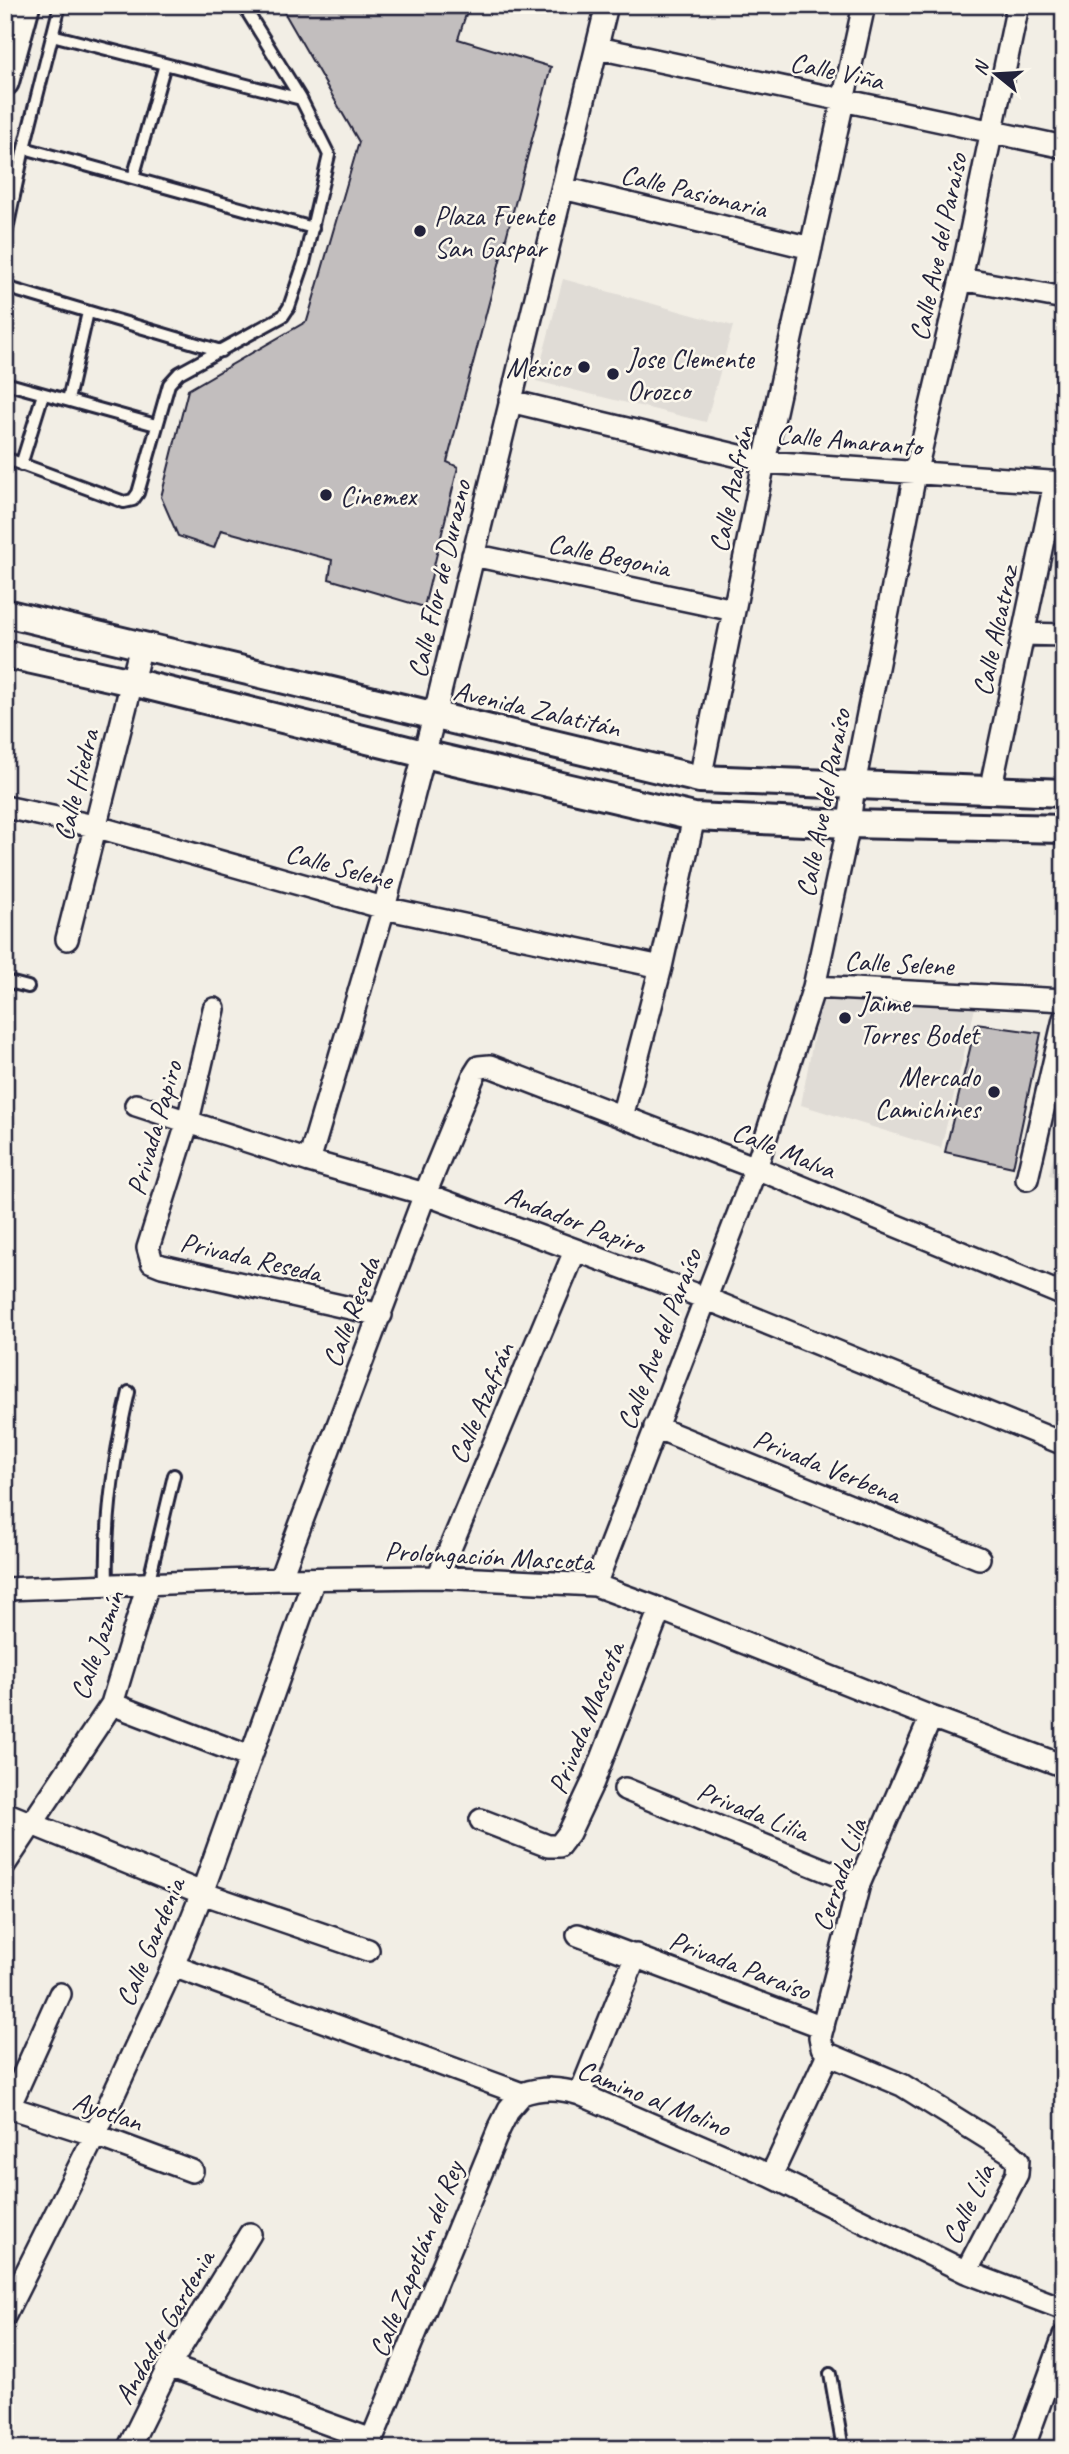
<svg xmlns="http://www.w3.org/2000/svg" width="1069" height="2454" font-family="Caveat,sans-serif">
<rect width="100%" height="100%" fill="#f2eee5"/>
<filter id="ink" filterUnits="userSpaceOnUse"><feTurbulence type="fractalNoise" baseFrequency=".0143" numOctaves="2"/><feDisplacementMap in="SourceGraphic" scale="14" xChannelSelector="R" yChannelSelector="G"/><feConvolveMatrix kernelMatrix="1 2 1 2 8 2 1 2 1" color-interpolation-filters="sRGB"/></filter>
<g filter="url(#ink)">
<path fill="#e0dcd6" d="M563,279L733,326L706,422L536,381Z
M821,997L976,1004L941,1148L801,1105Z
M1064,1109V1179L1049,1175Z"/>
<path fill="#c2bebe" stroke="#22223b" stroke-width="2" d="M280,5H469L458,39L551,67L447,462L458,467L424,607L329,579L332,560L221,530L214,548L178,536L161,497L188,390L307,321L359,142Z
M976,1024L1041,1033L1013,1167L945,1152Z"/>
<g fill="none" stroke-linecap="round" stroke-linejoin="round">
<g stroke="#22223b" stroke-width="16">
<path id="service" d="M52,35L301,99
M24,148L313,228
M133,178L165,64
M5,239L24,148L60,5
M5,287L221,351
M5,383L156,425
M68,400L88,312
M5,458L124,502L133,500L138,493L169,384L179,373L283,316L289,307L304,263L329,155L301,99L243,5
M21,465L43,394
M5,981L28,987
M148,1584L174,1475
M107,1585C105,1520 114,1455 129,1392
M830,2374L843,2449"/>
</g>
<g stroke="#22223b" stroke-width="26">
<path id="minor" d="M598,48L1064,147
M563,188L811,248
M961,279L1064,298
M510,401L764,462L1064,483
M473,555L734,610
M1023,634L1064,635
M700,779L764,462L864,5
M990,791L1055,483
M5,807L94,826L384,908L661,967
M67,939L141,646
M814,987L1064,1000
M214,1009L188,1121L148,1248L152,1262L162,1266L381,1315
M136,1105L309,1161L425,1194L705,1298L1064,1444
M622,1117L661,967L694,817
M309,1161L384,908L434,717L607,5
M1027,1179L1064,1019
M655,1427L979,1558
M438,1577L575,1251
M280,1579L425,1194L474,1075L479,1067L490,1066L756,1168L1064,1295
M595,1585L756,1168L814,987L849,824L854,785L915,474L961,279L1018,5
M5,1589L280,1579L438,1577L595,1585L660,1609L931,1717L1064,1766
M112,1704L250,1757
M625,1789L859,1884
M5,1813L202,1893L368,1950
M481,1820L548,1846H559L569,1833L593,1782L660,1609
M5,1864L112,1704L148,1584
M578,1935L823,2027
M173,1966L522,2094C543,2087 559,2088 580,2094L771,2176L966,2272L1064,2309
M828,2054L902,2085L1008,2151L1018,2160L1017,2174L966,2272
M580,2094L636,1955
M5,2106L95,2135L192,2171
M9,2107L60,1994
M771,2176L828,2054L822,2047L820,2037L859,1884L931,1717
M5,2315L95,2135L173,1966L202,1893L314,1579
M169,2366L372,2440
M128,2449L169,2366L250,2234
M368,2449L499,2129L509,2109L522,2094
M1023,2449L1064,2336"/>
</g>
<g stroke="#22223b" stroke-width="32">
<path id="tertiary" d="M5,82L26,5
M5,613L700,779L1064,793
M5,654L132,682L424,754L694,817L849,824L1064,829"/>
</g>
<use href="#service" stroke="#fbf7ec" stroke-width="10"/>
<use href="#minor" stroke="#fbf7ec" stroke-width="21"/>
<use href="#tertiary" stroke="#fbf7ec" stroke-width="26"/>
</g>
</g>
<g fill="#22223b" stroke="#fbf7ec" stroke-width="2.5">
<circle cx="420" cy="231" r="7"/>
<circle cx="584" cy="367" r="7"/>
<circle cx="613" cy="374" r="7"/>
<circle cx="326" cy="495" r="7"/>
<circle cx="845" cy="1018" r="7"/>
<circle cx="994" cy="1092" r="7"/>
</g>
<g text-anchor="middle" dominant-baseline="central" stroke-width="5" stroke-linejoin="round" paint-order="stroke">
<g font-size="28" fill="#22223b" stroke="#fbf7ec">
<text transform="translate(837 71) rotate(12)">Calle Viña</text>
<text transform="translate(694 191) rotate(14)">Calle Pasionaria</text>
<text transform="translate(938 247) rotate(-78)">Calle Ave del Paraíso</text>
<text transform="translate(849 440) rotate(5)">Calle Amaranto</text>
<text transform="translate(731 489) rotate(-78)">Calle Azafrán</text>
<text transform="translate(609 555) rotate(12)">Calle Begonia</text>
<text transform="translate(439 579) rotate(-77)">Calle Flor de Durazno</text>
<text transform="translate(995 631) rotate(-78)">Calle Alcatraz</text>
<text transform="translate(537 709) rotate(13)">Avenida Zalatitán</text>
<text transform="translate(76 785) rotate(-76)">Calle Hiedra</text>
<text transform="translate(823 803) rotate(-79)">Calle Ave del Paraíso</text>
<text transform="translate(339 866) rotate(15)">Calle Selene</text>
<text transform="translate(899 963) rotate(3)">Calle Selene</text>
<text transform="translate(154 1128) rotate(-74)">Privada Papiro</text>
<text transform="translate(784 1150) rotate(22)">Calle Malva</text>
<text transform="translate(575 1220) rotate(21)">Andador Papiro</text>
<text transform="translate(251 1257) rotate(13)">Privada Reseda</text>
<text transform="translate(351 1312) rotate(-69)">Calle Reseda</text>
<text transform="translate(659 1339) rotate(-69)">Calle Ave del Paraíso</text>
<text transform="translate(481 1403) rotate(-67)">Calle Azafrán</text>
<text transform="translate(827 1466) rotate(22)">Privada Verbena</text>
<text transform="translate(489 1556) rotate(3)">Prolongación Mascota</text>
<text transform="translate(97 1645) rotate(-71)">Calle Jazmín</text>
<text transform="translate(586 1718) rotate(-68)">Privada Mascota</text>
<text transform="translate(753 1811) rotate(22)">Privada Lilia</text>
<text transform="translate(839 1875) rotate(-71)">Cerrada Lila</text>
<text transform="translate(150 1942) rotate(-67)">Calle Gardenia</text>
<text transform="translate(740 1965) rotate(21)">Privada Paraíso</text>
<text transform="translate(654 2098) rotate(22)">Camino al Molino</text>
<text transform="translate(108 2111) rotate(19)">Ayotlan</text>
<text transform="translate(968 2204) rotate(-64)">Calle Lila</text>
<text transform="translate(416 2259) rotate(-68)">Calle Zapotlán del Rey</text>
<text transform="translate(164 2327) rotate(-60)">Andador Gardenia</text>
</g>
<g font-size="28" fill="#22223b" stroke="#fbf7ec" text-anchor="start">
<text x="434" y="215">Plaza Fuente<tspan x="434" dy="32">San Gaspar</tspan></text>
<text x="627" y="358">Jose Clemente<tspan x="627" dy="32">Orozco</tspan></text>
<text x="570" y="367" text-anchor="end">México</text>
<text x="340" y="495">Cinemex</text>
<text x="859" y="1002">Jaime<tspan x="859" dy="32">Torres Bodet</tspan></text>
<text x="980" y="1076" text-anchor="end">Mercado<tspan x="980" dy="32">Camichines</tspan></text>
</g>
</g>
<rect width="1069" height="2454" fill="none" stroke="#fbf7ec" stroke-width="28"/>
<rect x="14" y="14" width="1041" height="2426" fill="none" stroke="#22223b" stroke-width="2.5" filter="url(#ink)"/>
<g transform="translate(996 74) rotate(288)" stroke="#fbf7ec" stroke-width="5" paint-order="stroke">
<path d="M0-5L12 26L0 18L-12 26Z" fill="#22223b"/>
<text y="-10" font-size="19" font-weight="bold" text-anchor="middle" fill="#22223b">N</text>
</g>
</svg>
